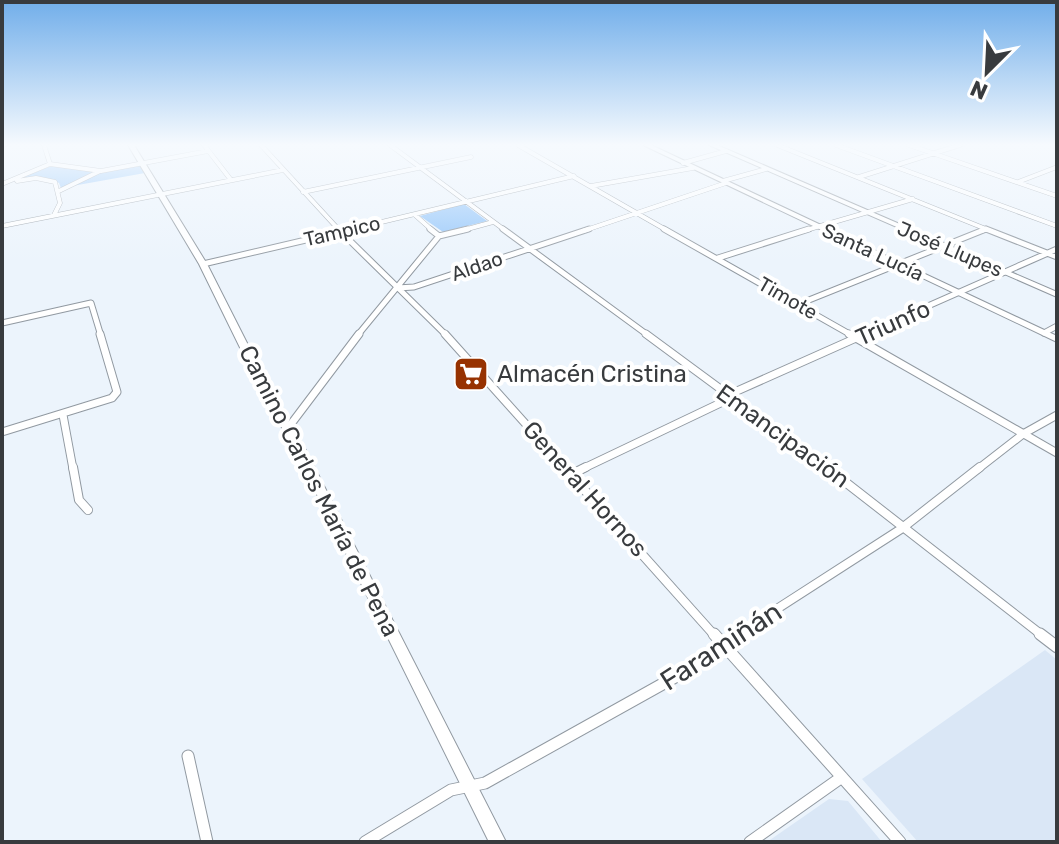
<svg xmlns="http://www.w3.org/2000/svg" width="1059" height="844" font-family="Rubik,sans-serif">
<rect width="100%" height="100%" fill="#ecf4fc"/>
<path fill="#dae7f6" d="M1045,650L1057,660V842H918L862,779Z
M829,799L848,801L882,842H767Z"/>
<path fill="#96c7fa" d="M141,165L145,173L61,188L59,183L51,179L16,180L51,166L102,172Z
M464,204L487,221L443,232L420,216Z"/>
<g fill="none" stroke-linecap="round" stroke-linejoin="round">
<g stroke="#9199a1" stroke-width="5">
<path id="street-far4" d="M44,145L50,164
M204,145L231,180
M261,145L340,231
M390,145L506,231
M518,145L668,231
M777,145L991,231
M836,145L1057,226
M909,145L1057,196
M683,163L726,151
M859,177L960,145
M17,181L36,178L55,182L60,203L54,215
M723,181L766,169
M1018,182L1057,167
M2,184L50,164L101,171L208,151
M591,186L693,168
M59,191L100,171
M303,192L471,157
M415,215L433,231
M2,226L283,170
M344,231L574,176
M460,231L493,222
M583,231L726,183
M803,231L913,199
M982,231L986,229"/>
</g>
<g stroke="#9199a1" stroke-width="7">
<path id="street-far3" d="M338,229L447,336
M430,229L439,236
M503,229L649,336
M664,229L853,336
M986,229L1057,257
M718,258L809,229
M203,264L353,229
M397,288L414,287L589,229
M799,304L986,229
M2,323L91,303L101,336
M1044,333L1057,326
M357,336L439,236L468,229
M860,336L1057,249"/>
</g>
<g stroke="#9199a1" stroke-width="9">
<path id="street-far2" d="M445,334L566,469
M646,334L829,469
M849,334L1057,453
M728,395L865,334
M63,415L73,469
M288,428L359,334
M2,432L112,398L117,392L100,334
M582,469L731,398
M978,469L1023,434L1057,415"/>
</g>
<g stroke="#9199a1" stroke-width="10">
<path id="street-far1" d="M73,467L79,500L88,510
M564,467L715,636
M826,467L1043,636
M572,474L586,467
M735,636L901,529L980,467"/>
</g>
<g stroke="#9199a1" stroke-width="13">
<path id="street" d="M714,634L900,842
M1040,634L1057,647
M188,756L207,842
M365,842L451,790L485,783L720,652L738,634
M750,842L842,777"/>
</g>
<g stroke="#9199a1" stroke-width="2">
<path id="secondary" d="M2,145H7L2,148Z
M128,145H134L207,264L282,412L299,437L506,842H489L289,438L272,413L199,264Z
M643,145H651L1057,336V342Z
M709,145H717L1057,292V297Z"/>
</g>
<use href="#street-far4" stroke="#fff" stroke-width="4"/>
<use href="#street-far3" stroke="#fff" stroke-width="5"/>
<use href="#street-far2" stroke="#fff" stroke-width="7"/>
<use href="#street-far1" stroke="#fff" stroke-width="8"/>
<use href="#street" stroke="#fff" stroke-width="11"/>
<use href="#secondary" fill="#fff" fill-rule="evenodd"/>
</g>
<linearGradient id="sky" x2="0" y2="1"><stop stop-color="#71aeea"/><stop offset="0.55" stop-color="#f6fafe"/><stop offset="1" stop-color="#f6fafe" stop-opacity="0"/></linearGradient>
<rect width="1059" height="263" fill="url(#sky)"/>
<defs>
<g id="supermarket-square" transform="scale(1.8)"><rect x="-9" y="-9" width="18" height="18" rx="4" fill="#973201" stroke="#fff"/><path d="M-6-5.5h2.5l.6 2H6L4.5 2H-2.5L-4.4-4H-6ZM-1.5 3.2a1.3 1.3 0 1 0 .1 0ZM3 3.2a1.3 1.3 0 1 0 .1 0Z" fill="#fff"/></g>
</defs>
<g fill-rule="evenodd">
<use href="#supermarket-square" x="471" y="374"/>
</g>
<g text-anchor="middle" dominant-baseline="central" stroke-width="8" stroke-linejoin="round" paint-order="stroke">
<g font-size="20" fill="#383b3e" stroke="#fff">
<text transform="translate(342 231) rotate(-13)">Tampico</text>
<text transform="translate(950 249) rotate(23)">José Llupes</text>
<text transform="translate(873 252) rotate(25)">Santa Lucía</text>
<text transform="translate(477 266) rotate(-19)">Aldao</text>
<text transform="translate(788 298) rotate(30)">Timote</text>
</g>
<g font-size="24" fill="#383b3e" stroke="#fff">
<text transform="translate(893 323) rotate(-24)">Triunfo</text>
<text transform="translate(783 436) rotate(36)">Emancipación</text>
<text transform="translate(585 489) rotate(48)">General Hornos</text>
<text transform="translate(319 491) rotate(63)">Camino Carlos María de Pena</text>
</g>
<g font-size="24" fill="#383b3e" stroke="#fff" text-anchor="start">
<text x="497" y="374">Almacén Cristina</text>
</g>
<g font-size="28" fill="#383b3e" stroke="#fff">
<text transform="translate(721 646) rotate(-33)">Faramiñán</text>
</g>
</g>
<rect width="1059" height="844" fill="none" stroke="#383b3e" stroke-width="8"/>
<g transform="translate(987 72) rotate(204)" stroke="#ffffff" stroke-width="6" paint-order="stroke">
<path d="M0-6L14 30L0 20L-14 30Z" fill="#383b3e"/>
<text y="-12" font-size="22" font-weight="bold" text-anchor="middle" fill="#383b3e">N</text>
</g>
</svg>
